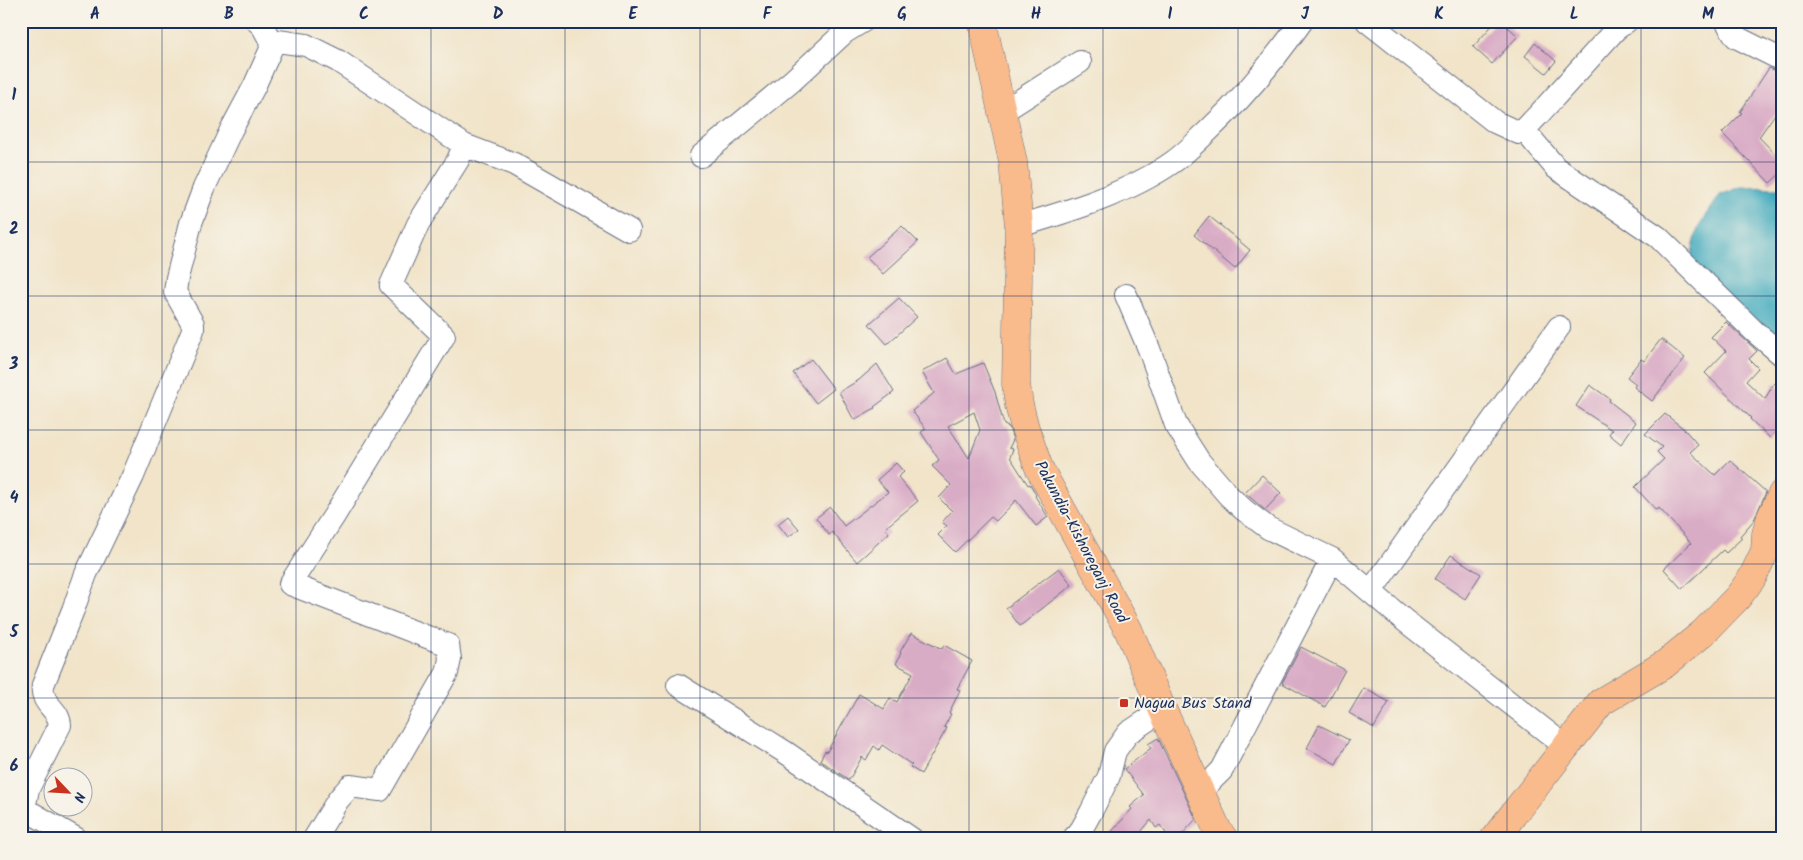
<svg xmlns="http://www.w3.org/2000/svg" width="1803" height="860" font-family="Kalam,sans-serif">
<rect width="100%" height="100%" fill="#f7f3e8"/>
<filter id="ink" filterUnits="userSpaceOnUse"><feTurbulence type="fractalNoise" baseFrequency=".02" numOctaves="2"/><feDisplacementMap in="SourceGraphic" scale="10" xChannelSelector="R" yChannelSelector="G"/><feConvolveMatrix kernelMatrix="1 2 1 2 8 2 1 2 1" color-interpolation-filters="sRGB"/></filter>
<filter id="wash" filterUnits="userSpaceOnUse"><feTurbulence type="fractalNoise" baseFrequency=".0096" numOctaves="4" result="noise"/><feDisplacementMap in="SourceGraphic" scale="20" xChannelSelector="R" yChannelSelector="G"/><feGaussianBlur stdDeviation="1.12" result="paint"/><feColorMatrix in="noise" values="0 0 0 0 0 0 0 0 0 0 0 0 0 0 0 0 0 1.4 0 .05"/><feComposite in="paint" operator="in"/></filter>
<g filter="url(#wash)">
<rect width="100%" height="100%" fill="#f1e4c9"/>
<path fill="#3ea9bd" stroke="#2c6c8e" d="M1741,187L1782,188V357L1688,268L1698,228L1720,195Z"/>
<g id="blocks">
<path fill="#d9acc6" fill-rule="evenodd" d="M1496,21H1501L1518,36L1492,64L1473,47Z
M1535,43L1556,61L1546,73L1525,56Z
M1769,68L1782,73V104L1759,137L1782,161V172L1770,183L1722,133L1742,113L1740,112Z
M1209,216L1250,250L1235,269L1194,235Z
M902,226L918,242L883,274L867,257Z
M899,298L917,317L887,344L869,324Z
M1726,322L1757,351L1749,359L1758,368L1746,381L1765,399L1774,383L1782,391V425L1770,438L1750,419L1751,418L1705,373L1726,351L1711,337Z
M1661,339L1685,358L1652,401L1634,387L1636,384L1627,377L1641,359L1644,361Z
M947,358L956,374L983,363L995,392L1004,425L1009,427L1013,440L1009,448L1013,449L1010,457L1028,485L1030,484L1036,495L1035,496L1048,517L1036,526L1016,500L996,521L991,517L955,552L938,535L947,526L942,522L952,511L939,498L951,485L932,466L939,460L921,432L926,429L912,411L934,393L922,372ZM974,412L980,430L969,458L948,426Z
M811,359L834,389L816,403L793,373Z
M877,364L894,392L874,407L875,408L854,420L839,392L859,380Z
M1590,385L1610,399L1609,401L1636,422L1621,444L1609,434L1612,430L1576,406Z
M1665,414L1684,429L1698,445L1690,452L1715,475L1730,460L1766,492L1754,520L1740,536L1742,538L1726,553L1723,550L1682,589L1664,569L1691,543L1659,508L1656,510L1635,487L1664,459L1657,452L1662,447L1645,434Z
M896,463L904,472L898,477L918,501L885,528L889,533L857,562L832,532L829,535L816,518L830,507L844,526L888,492L877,480Z
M1262,475L1281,493L1265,510L1245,493Z
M788,516L799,529L788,537L778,524Z
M1451,555L1481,574L1465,599L1435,579Z
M1059,568L1072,585L1020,626L1006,608Z
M911,633L942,649L944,645L972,661L957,689L960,690L949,713L951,714L944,727L947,728L921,774L910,767L912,765L882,745L879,750L874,746L866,760L862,757L849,780L820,760L825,751L827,752L859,694L884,709L890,698L897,702L913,673L896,664L901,653L900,652Z
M1301,647L1345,670L1325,707L1282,683Z
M1364,688L1389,702L1374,728L1349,713Z
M1319,725L1349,740L1336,764L1307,748Z
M1158,738L1196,819L1178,839H1170L1160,825L1156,828L1151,820L1135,839H1105L1132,809L1130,807L1144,795L1124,769L1151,748L1148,744Z"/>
</g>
</g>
<g filter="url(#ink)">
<use href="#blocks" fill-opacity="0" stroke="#666e83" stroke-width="1"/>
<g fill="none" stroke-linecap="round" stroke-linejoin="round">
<g stroke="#666e83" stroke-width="24">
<path id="minor" d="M1367,21L1495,122L1519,133L1524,130L1541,112L1616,29L1627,21
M1726,21L1736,37L1782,60
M270,40L306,45L338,61L464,145L514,164L629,230
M1002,112L1080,62
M1524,130L1556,168L1658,237L1755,332L1782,355
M701,156L792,81L845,32L863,21
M1019,226C1070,211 1129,193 1173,162C1186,153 1197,141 1208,131C1244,97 1273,62 1302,21
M1126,295L1149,349L1176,425L1199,461L1229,496L1244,510L1268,528L1332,559L1404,620L1565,746
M1371,591L1559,327
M678,685L785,752L912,839
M1201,791L1222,770L1332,559
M343,794L338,800L350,786L380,790L447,673L450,659L448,645L290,584L334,516L444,336L391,285L418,224L458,160L464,145
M21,807L77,839
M21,813L24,809L28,789L60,725C59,708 40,705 43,685L73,610L86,574L133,476L193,330V324L175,292L177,278L191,223L204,188L231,130L254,87L271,49L270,40L263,27L257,21
M314,839L338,800
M1073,839L1081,830L1091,812L1109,776L1115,751L1128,733L1149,719L1159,702"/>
</g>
<g stroke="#666e83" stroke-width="29">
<path id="major" d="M982,21L1013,162L1019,226L1016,384L1019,405L1025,428L1039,468L1128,629L1159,702L1218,831L1224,839
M1494,839L1601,702L1665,664L1703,633L1738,597L1752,578L1765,551L1766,534L1771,517L1782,494"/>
</g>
<use href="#minor" stroke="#fff" stroke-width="22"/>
<use href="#major" stroke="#fabb8c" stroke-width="28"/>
</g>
</g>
<path fill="none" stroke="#1b2f5e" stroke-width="1" stroke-opacity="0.55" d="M162,21V839M296,21V839M431,21V839M565,21V839M700,21V839M834,21V839M969,21V839M1103,21V839M1238,21V839M1372,21V839M1507,21V839M1641,21V839M21,162H1782M21,296H1782M21,430H1782M21,564H1782M21,698H1782"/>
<rect fill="#c8321e" stroke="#f7f3e8" stroke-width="2" x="1119" y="698" width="10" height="10" rx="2.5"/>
<g text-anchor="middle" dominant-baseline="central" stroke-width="4" stroke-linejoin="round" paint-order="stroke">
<g font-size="16" fill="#1b2f5e" stroke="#f7f3e8">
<text transform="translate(1081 542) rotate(62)">Pakundia-Kishoreganj Road</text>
</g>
<g font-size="16" fill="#1b2f5e" stroke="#f7f3e8" text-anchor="start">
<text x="1134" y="703">Nagua Bus Stand</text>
</g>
</g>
<rect width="1803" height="860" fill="none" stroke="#f7f3e8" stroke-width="55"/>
<g transform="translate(68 792) rotate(115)"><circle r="24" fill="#f7f3e8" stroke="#9fa5b1"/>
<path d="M0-4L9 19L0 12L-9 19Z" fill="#c8321e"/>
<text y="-8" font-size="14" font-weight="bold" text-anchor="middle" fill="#1b2f5e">N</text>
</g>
<rect x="28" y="28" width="1748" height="804" fill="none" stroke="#1b2f5e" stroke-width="2"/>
<g font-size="16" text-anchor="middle" font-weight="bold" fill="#1b2f5e">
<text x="95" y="19">A</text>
<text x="229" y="19">B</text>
<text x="364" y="19">C</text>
<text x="498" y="19">D</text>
<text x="633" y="19">E</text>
<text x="767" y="19">F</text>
<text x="902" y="19">G</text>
<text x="1036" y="19">H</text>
<text x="1170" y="19">I</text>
<text x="1305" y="19">J</text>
<text x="1439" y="19">K</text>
<text x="1574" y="19">L</text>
<text x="1708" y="19">M</text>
<text x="14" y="100">1</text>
<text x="14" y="234">2</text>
<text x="14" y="369">3</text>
<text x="14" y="503">4</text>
<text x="14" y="637">5</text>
<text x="14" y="771">6</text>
</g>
</svg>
